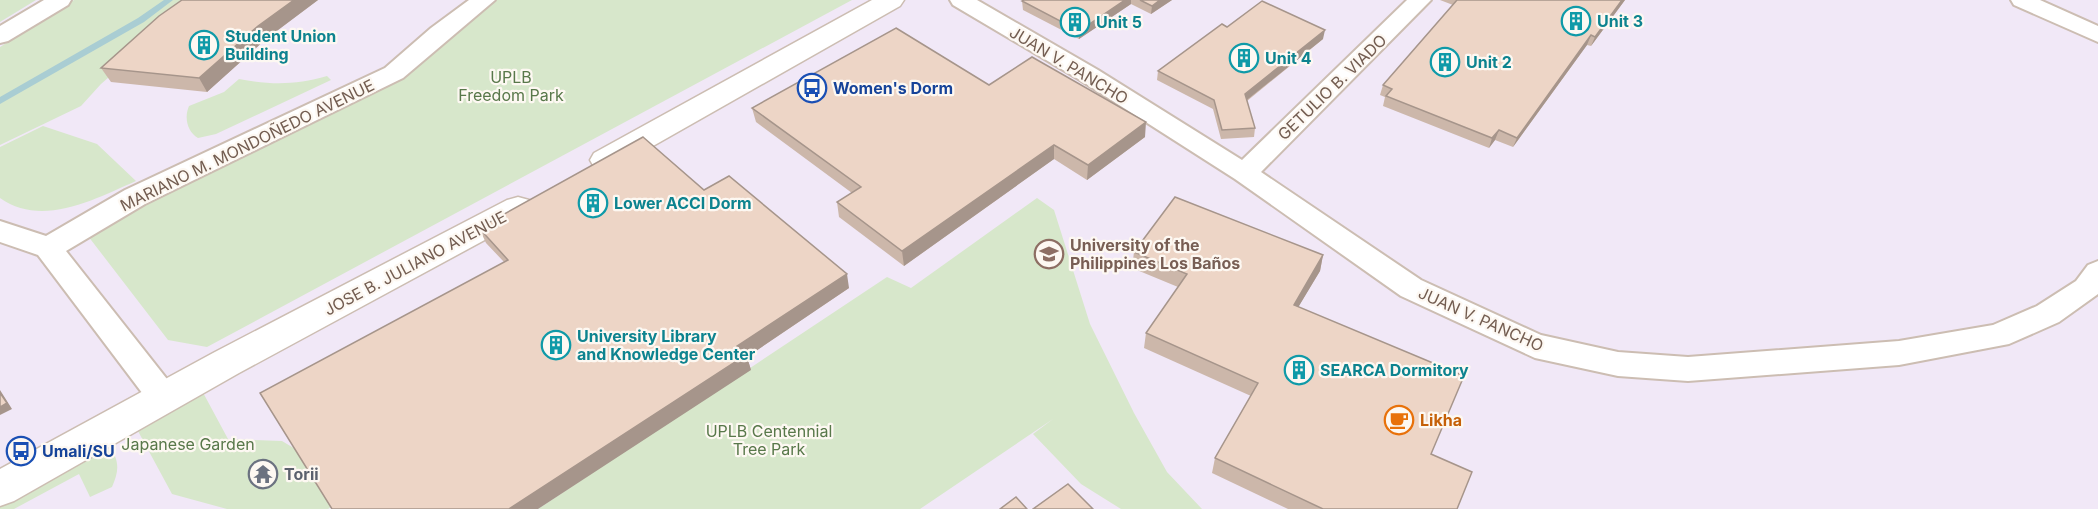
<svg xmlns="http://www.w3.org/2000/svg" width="2098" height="509" font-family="Inter,sans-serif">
<rect width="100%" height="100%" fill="#faf4eb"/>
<path fill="#f1e8f7" d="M0,0H2098V509H0Z"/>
<path fill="#d7e7cb" d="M0,0H36L0,22Z
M74,0H203L162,31L101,84L81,106L0,145V47Z
M484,0H852L207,347L168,340L88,236L89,230L402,72Z
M327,76L331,80L216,134L198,138C187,132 184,117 189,106L224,92L239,79C271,85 296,85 327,76Z
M43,126L97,144L136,181C95,199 42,228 0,198V147Z
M1037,198L1054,210L1090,324L1134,413L1167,472L1202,509H1121L1081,484L1033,434L1053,419L920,509H538L887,277L911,288Z
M200,387L228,439L282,441L297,450L333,506L328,509H227L172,494L132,420Z
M109,446C120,461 119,471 112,487L90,497L79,474L14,509H0V499Z"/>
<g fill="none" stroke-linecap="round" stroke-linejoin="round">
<path fill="#a9cdd3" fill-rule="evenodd" d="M164,0H173L144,22L0,104V97L138,18Z"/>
<g stroke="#ccbdb2" stroke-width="4">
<path id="minor" d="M44,0H71L68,5L8,41L0,43V26Z
M469,0H495L403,78L145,204L66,251L174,388L179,397L174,406L163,410L152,406L38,255L0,242V221L46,236L125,190L385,68L431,28Z
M950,0H977L1098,70L1242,160L1407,0H1431L1261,172L1421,280L1541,335L1618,352L1688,357L1899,341L1993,325L2037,306L2076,281L2088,265L2098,261V294L2059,322L2009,344L1899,365L1688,381L1618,376L1535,358L1401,296L1235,179L1080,80L953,5Z
M2011,0H2040L2098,26V42L2014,5Z"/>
</g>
<g stroke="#ccbdb2" stroke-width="3">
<path id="tertiary" d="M872,0H904L900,6L616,167L605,170L594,167L590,160L594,153Z
M518,197L529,200L534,208L529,216L239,373L14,501L0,506V469L213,353L507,200Z"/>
</g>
<use href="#minor" fill="#fff" fill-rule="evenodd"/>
<use href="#tertiary" fill="#fff" fill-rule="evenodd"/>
</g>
<path fill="#ccb7aa" d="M182,0H318L266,39L207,92L111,82L101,68Z
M1024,0H1172L1151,14L1131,4L1079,39L1023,10L1022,1Z
M1440,0H1625L1591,46L1587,45L1513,147L1495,140L1489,148L1383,106L1385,97L1380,95L1383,85L1453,5Z
M1227,27L1323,39L1247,101L1255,128L1254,137L1221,139L1213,109L1157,80L1158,71Z
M989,85L1145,137L1087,180L1054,159L904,266L839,217L837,202L852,193L756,122L752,108Z
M704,190L849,288L747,357L751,370L504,262L486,243L479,228Z
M1134,252L1323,255L1320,271L1298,307L1431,454L1457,509H1288L1212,473L1215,458L1251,396L1144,348L1146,333L1178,287L1132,268Z"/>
<path fill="#a6958b" d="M294,0H318L266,39L207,92L199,78L258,26Z
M1125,0H1131V4L1079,39V31Z
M1160,0H1172L1151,14L1152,6Z
M1622,0H1625L1591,46L1595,37Z
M1325,30L1323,39L1243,103L1245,94Z
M1591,35L1587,45L1513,147L1517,138Z
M1146,122L1145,137L1087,180L1088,165Z
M1499,130L1495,140L1489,148L1492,138Z
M1054,145V159L904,266L902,251Z
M1323,255L1320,271L1290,321L1294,305Z
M847,274L849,288L747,357L751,370L538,509H509L737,346Z
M0,390L12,409L0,415Z"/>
<path fill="#edd5c6" stroke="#a6958b" stroke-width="1.5" d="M182,0H294L258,26L199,78L101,68L159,16Z
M1024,0H1125L1079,31L1022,1Z
M1140,0H1160L1152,6Z
M1457,0H1622L1595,37L1591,35L1517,138L1499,130L1492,138L1386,96L1392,89L1383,85Z
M1262,1L1325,30L1245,94L1255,128L1222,130L1214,100L1158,71L1222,24L1227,27Z
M896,28L989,85L1032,57L1146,122L1088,165L1054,145L902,251L837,202L861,187L752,108Z
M643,137L704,190L729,176L847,274L737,346L746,355L509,509H332L260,393L508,260L479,228Z
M1175,197L1323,255L1294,305L1464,376L1431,454L1472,472L1457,509H1323L1215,458L1258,383L1146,333L1187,274L1134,252Z
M0,393L7,403L0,407Z
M1068,484L1093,509H1033Z
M1016,497L1027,509H1000Z"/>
<defs>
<g id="building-ring" transform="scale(1.5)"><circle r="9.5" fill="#fdf8f2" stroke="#0f9aa8" stroke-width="1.5"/><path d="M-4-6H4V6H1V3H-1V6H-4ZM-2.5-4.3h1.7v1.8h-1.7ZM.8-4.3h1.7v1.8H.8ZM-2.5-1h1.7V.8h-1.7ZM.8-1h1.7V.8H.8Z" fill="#0f9aa8"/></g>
<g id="bus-ring" transform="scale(1.5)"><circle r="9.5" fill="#fdf8f2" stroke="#1a4fb4" stroke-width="1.5"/><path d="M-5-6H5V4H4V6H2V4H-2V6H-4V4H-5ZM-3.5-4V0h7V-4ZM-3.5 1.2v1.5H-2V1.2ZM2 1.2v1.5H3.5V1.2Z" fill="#1a4fb4"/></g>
<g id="university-ring" transform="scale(1.5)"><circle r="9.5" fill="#fdf8f2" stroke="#8d6e63" stroke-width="1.5"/><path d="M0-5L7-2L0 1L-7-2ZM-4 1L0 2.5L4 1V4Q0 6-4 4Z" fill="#8d6e63"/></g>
<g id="cafe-ring" transform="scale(1.5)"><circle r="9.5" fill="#fdf8f2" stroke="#e8710a" stroke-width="1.5"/><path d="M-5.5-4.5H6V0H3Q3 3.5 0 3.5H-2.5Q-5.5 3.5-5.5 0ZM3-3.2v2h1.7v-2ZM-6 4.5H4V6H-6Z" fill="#e8710a"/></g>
<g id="temple-ring" transform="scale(1.5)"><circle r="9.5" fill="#fdf8f2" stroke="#6b7280" stroke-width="1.5"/><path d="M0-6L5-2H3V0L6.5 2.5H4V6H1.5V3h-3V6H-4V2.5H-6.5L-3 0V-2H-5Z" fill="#6b7280"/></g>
</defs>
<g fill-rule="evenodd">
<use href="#building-ring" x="1576" y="21"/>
<use href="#building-ring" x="1075" y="22"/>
<use href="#building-ring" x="204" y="45"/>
<use href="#building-ring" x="1244" y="58"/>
<use href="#building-ring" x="1445" y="62"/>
<use href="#bus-ring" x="812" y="88"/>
<use href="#building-ring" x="593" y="203"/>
<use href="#university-ring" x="1049" y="254"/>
<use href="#building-ring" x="556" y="345"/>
<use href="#building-ring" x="1299" y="370"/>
<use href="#cafe-ring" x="1399" y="420"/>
<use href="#bus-ring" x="21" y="451"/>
<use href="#temple-ring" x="263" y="474"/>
</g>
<g text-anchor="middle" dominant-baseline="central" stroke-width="4.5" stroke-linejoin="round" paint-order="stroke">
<g font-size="16" font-weight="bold" fill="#0d838f" stroke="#fdf8f2" text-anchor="start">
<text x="1597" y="21">Unit 3</text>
<text x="1096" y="22">Unit 5</text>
<text x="225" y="36">Student Union<tspan x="225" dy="18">Building</tspan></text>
<text x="1265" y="58">Unit 4</text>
<text x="1466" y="62">Unit 2</text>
<text x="614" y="203">Lower ACCI Dorm</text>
<text x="577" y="336">University Library<tspan x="577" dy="18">and Knowledge Center</tspan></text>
<text x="1320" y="370">SEARCA Dormitory</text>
</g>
<g font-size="16" fill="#735d51" stroke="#fdf8f2">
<text transform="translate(1069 65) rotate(31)">JUAN V. PANCHO</text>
<text transform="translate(1332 87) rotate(-44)">GETULIO B. VIADO</text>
<text transform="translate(247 145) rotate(-26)">MARIANO M. MONDOÑEDO AVENUE</text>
<text transform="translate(415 263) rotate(-28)">JOSE B. JULIANO AVENUE</text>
<text transform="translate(1481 319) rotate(24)">JUAN V. PANCHO</text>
</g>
<g font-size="16" fill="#58784a" stroke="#fdf8f2">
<text x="511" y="77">UPLB<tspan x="511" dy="18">Freedom Park</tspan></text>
<text x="769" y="431">UPLB Centennial<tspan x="769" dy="18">Tree Park</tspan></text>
<text x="188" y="444">Japanese Garden</text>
</g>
<g font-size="16" font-weight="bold" fill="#164399" stroke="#fdf8f2" text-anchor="start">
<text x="833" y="88">Women's Dorm</text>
<text x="42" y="451">Umali/SU</text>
</g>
<g font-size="16" font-weight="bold" fill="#785e54" stroke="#fdf8f2" text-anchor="start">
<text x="1070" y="245">University of the<tspan x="1070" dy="18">Philippines Los Baños</tspan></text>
</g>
<g font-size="16" font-weight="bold" fill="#c56008" stroke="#fdf8f2" text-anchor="start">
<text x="1420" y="420">Likha</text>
</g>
<g font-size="16" font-weight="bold" fill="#5b616d" stroke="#fdf8f2" text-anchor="start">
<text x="284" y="474">Torii</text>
</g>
</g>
</svg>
